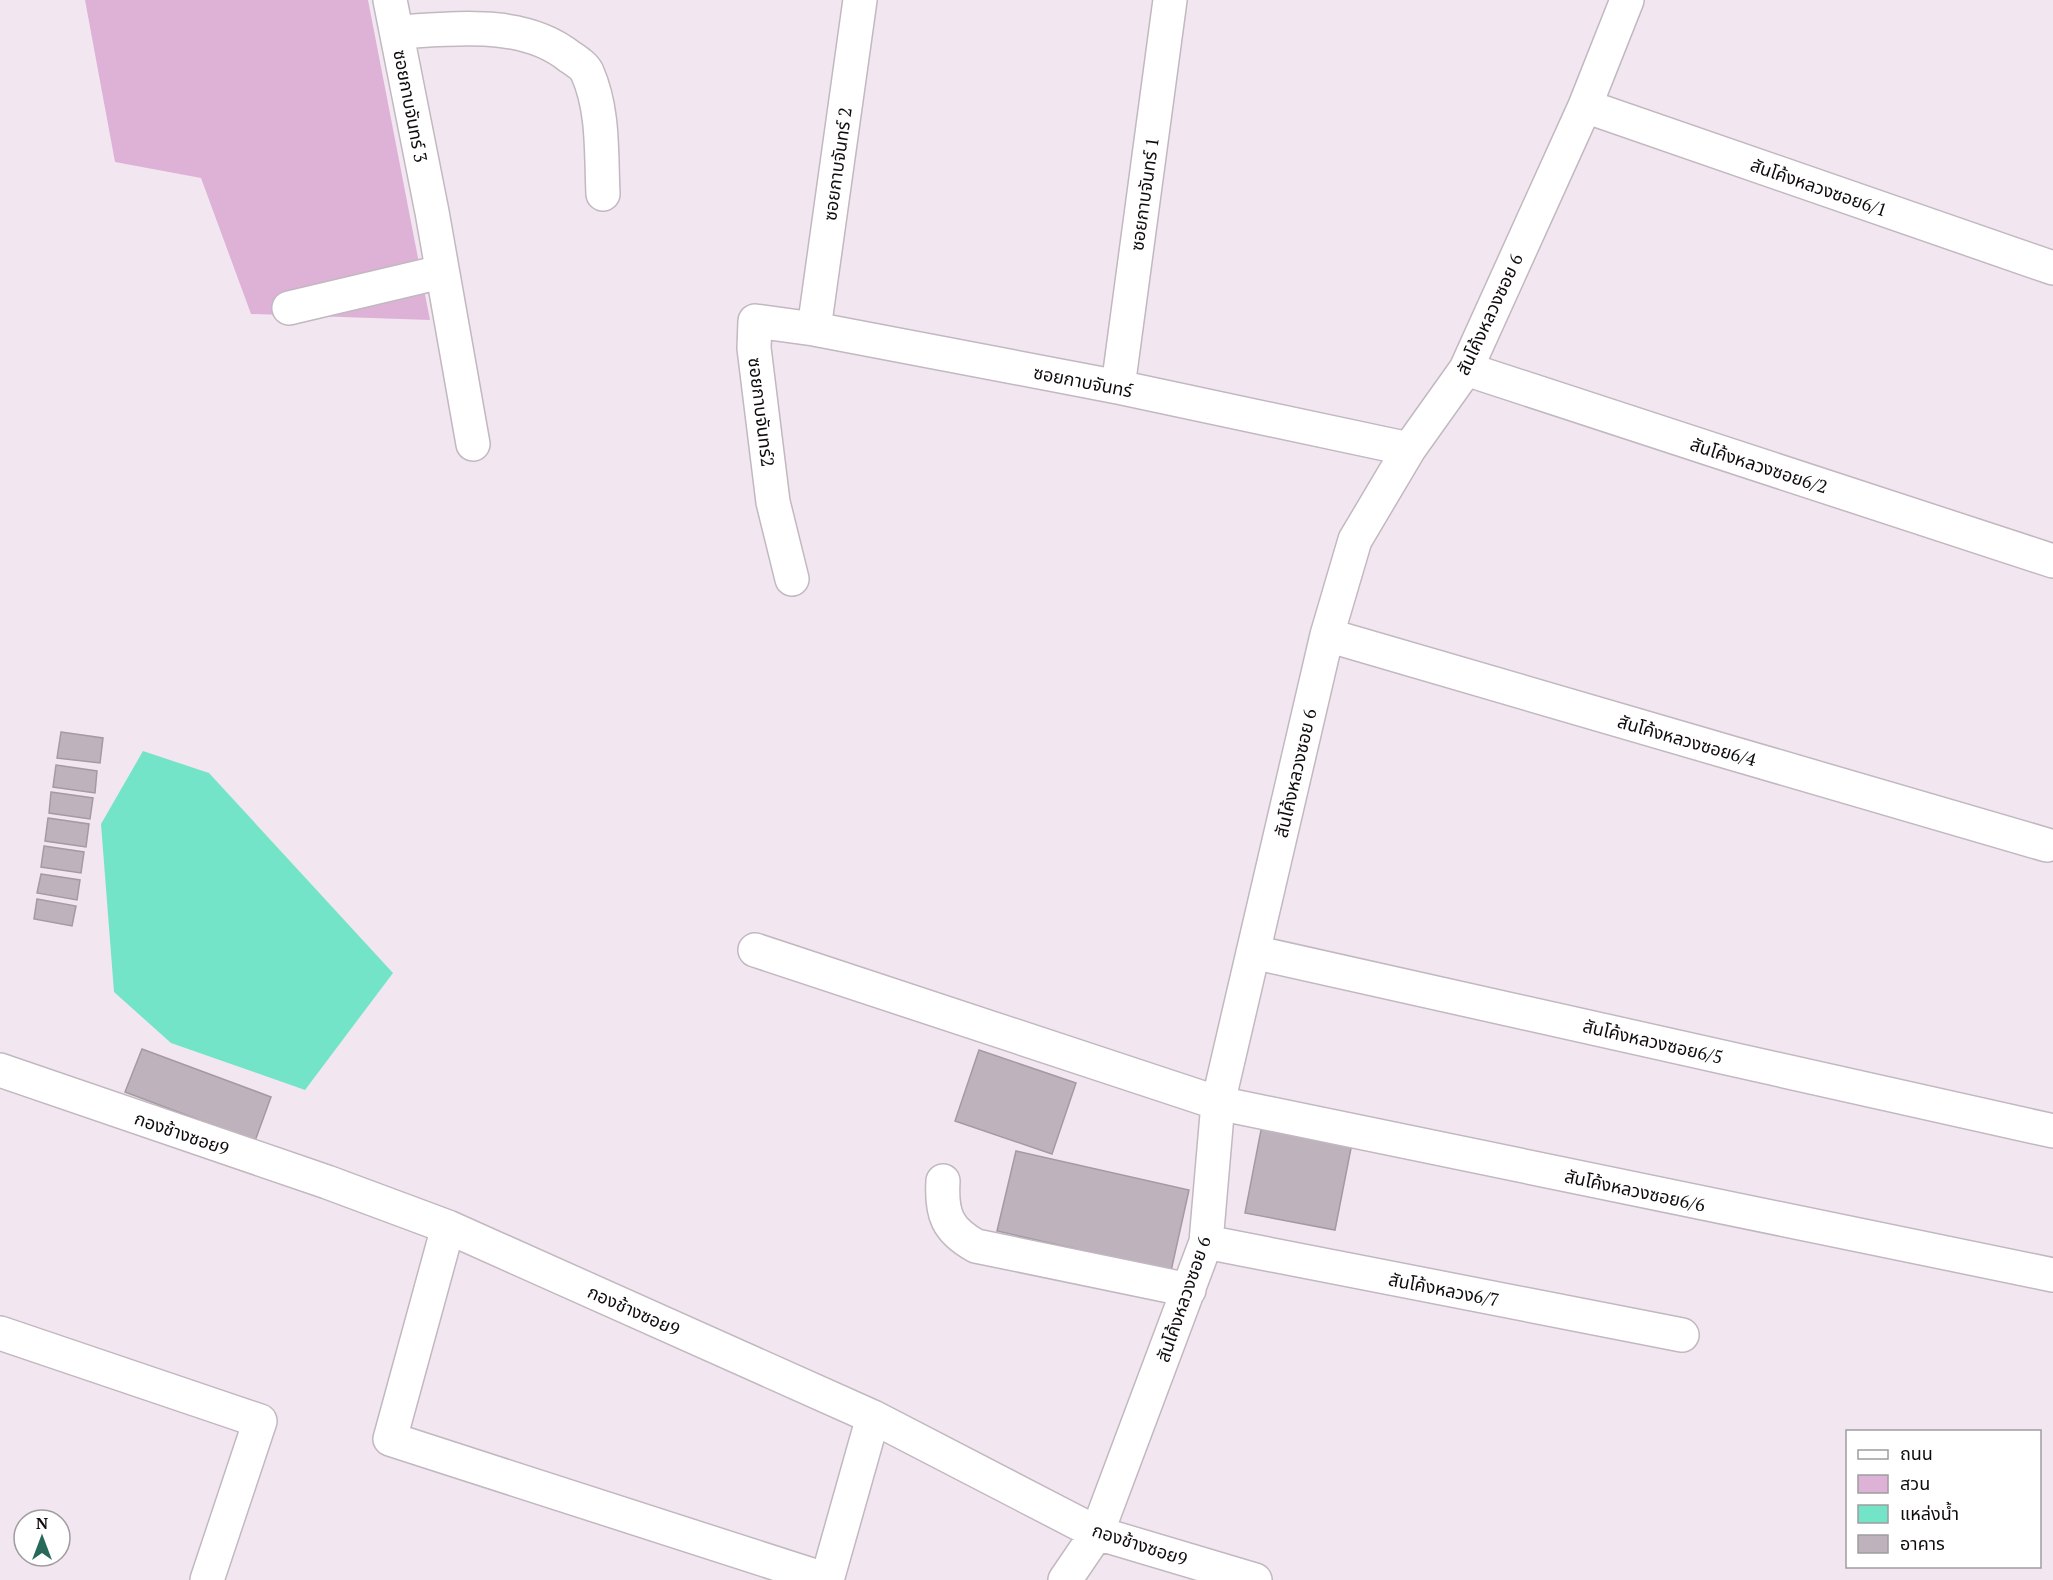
<svg xmlns="http://www.w3.org/2000/svg" width="2053" height="1580" font-family="'PT Serif','Noto Sans Thai',serif">
<rect width="100%" height="100%" fill="#f2e7f0"/>
<path fill="#deb2d7" d="M85,0H368L430,320L251,314L201,178L115,162Z"/>
<path fill="#74e4c9" d="M143,751L209,773L393,973L305,1090L171,1043L114,992L101,824Z"/>
<path fill="#beb3bc" stroke="#a49aa2" stroke-width="1.5" d="M61,732L103,738L100,763L57,758Z
M56,765L97,771L95,793L53,787Z
M51,792L93,798L90,819L49,813Z
M48,818L89,824L86,847L45,841Z
M44,846L84,852L81,873L41,867Z
M41,874L80,880L77,900L37,893Z
M37,899L76,906L72,926L34,919Z
M142,1049L271,1097L255,1141L125,1092Z
M979,1050L1076,1083L1052,1154L955,1121Z
M1262,1125L1352,1143L1335,1230L1245,1213Z
M1016,1151L1189,1190L1171,1271L997,1231Z"/>
<g fill="none" stroke-linecap="round" stroke-linejoin="round">
<g stroke="#c2b8c0" stroke-width="36">
<path id="minor" d="M390,0L432,212L473,444
M397,32C454,29 523,19 570,57C576,61 584,66 587,72C604,110 601,153 603,194
M1585,106L2053,268
M289,308L441,272
M814,329L860,0
M1466,369L2053,561
M1118,387L1170,0
M792,579L773,502L754,348L755,321L814,329L1118,387L1409,449
M1327,635L2047,845
M755,950L1218,1103L2053,1275
M1253,952L2053,1131
M0,1070L327,1182L448,1227L873,1417L1097,1533L1255,1580
M943,1181C941,1214 947,1230 976,1246L1189,1290
M448,1227L390,1439L827,1580L873,1417
M1206,1242L1682,1335
M0,1333L260,1421L207,1580
M1065,1580L1097,1533L1206,1242L1218,1103L1327,635L1355,540L1409,449L1466,369L1585,106L1627,0"/>
</g>
<use href="#minor" stroke="#fff" stroke-width="33"/>
</g>
<g text-anchor="middle" dominant-baseline="central" stroke-width="4.5" stroke-linejoin="round" paint-order="stroke">
<g font-size="18" fill="#0f0b0e" stroke="#fff">
<text transform="translate(411 106) rotate(79)">ซอยกาบจันทร์ 3</text>
<text transform="translate(837 164) rotate(-82)">ซอยกาบจันทร์ 2</text>
<text transform="translate(1819 187) rotate(19)">สันโค้งหลวงซอย6/1</text>
<text transform="translate(1144 194) rotate(-82)">ซอยกาบจันทร์ 1</text>
<text transform="translate(1489 314) rotate(-65)">สันโค้งหลวงซอย 6</text>
<text transform="translate(1083 381) rotate(11)">ซอยกาบจันทร์</text>
<text transform="translate(762 412) rotate(83)">ซอยกาบจันทร์2</text>
<text transform="translate(1759 465) rotate(18)">สันโค้งหลวงซอย6/2</text>
<text transform="translate(1687 740) rotate(16)">สันโค้งหลวงซอย6/4</text>
<text transform="translate(1295 773) rotate(-77)">สันโค้งหลวงซอย 6</text>
<text transform="translate(1653 1041) rotate(13)">สันโค้งหลวงซอย6/5</text>
<text transform="translate(182 1133) rotate(19)">กองช้างซอย9</text>
<text transform="translate(1635 1190) rotate(12)">สันโค้งหลวงซอย6/6</text>
<text transform="translate(1444 1289) rotate(11)">สันโค้งหลวง6/7</text>
<text transform="translate(1183 1299) rotate(-71)">สันโค้งหลวงซอย 6</text>
<text transform="translate(634 1310) rotate(24)">กองช้างซอย9</text>
<text transform="translate(1140 1544) rotate(18)">กองช้างซอย9</text>
</g>
</g>
<rect x="1846" y="1430" width="195" height="138" fill="#ffffff" stroke="#9f9d9f" stroke-width="1.5"/>
<rect x="1858" y="1450" width="30" height="9" fill="#ffffff" stroke="#9f9d9f" stroke-width="1.5"/>
<text x="1900" y="1460" font-size="18" fill="#0f0b0e">ถนน</text>
<rect x="1858" y="1475" width="30" height="18" fill="#deb2d7" stroke="#9f9d9f" stroke-width="1.5"/>
<text x="1900" y="1490" font-size="18" fill="#0f0b0e">สวน</text>
<rect x="1858" y="1505" width="30" height="18" fill="#74e4c9" stroke="#9f9d9f" stroke-width="1.5"/>
<text x="1900" y="1520" font-size="18" fill="#0f0b0e">แหล่งน้ำ</text>
<rect x="1858" y="1535" width="30" height="18" fill="#beb3bc" stroke="#9f9d9f" stroke-width="1.5"/>
<text x="1900" y="1550" font-size="18" fill="#0f0b0e">อาคาร</text>
<g transform="translate(42 1538)"><circle r="28" fill="#ffffff" stroke="#9f9d9f" stroke-width="1.5"/>
<path d="M0-4.5L10 22L0 15L-10 22Z" fill="#276a5b"/>
<text y="-9" font-size="16" font-weight="bold" text-anchor="middle" fill="#0f0b0e">N</text>
</g>
</svg>
